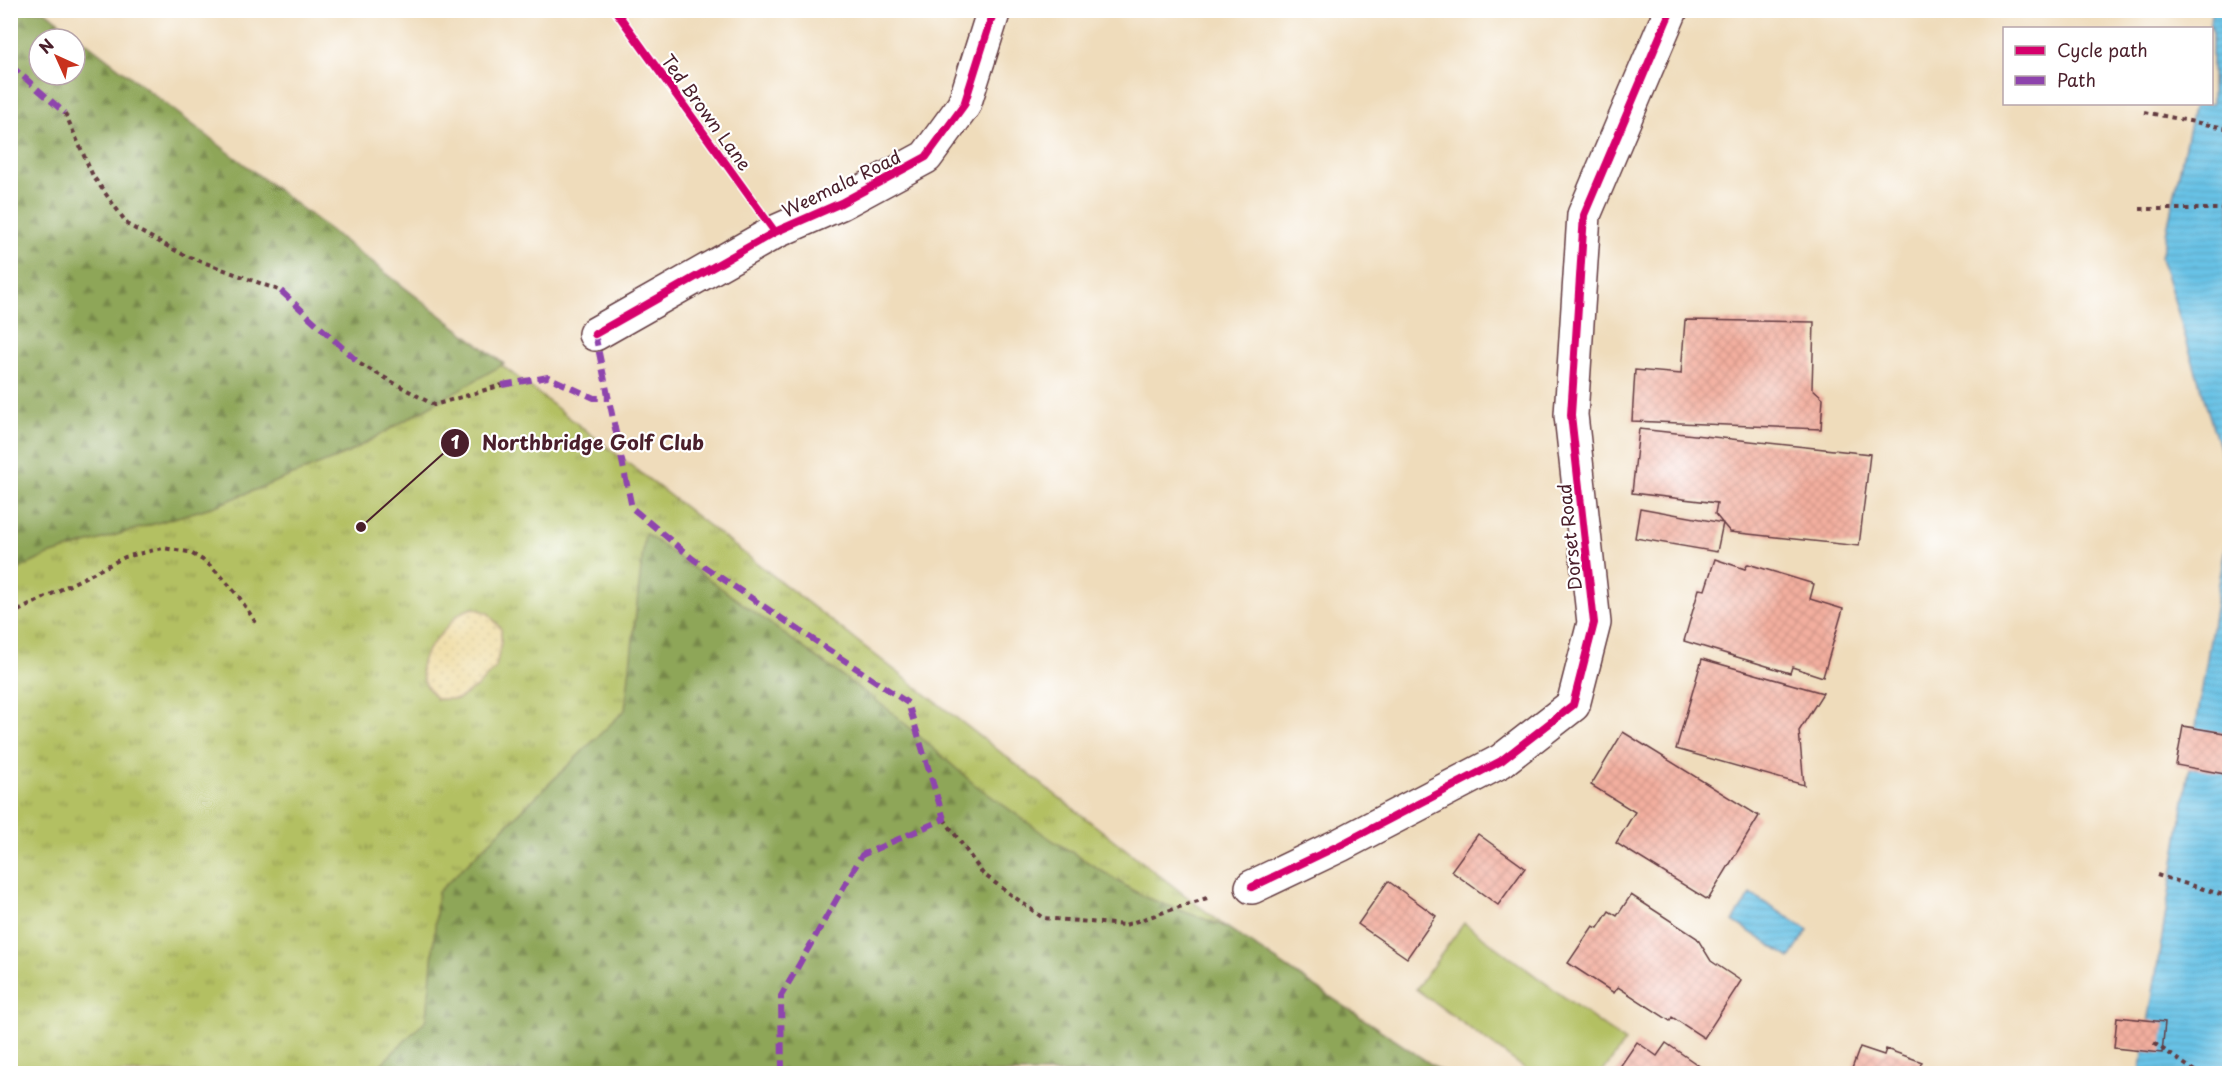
<svg xmlns="http://www.w3.org/2000/svg" width="2240" height="1084" font-family="'Playpen Sans',sans-serif">
<defs>
<pattern id="grass-tufts" width="24" height="20" patternUnits="userSpaceOnUse" patternTransform="scale(1.5)"><rect width="24" height="20" fill="#b3c062"/><path d="M3 7l-1-3M5 7V3M7 7l1-3M15 17l-1-3M17 17v-4M19 17l1-3" fill="none" stroke="#949b51"/></pattern>
<pattern id="forest-firs" width="22" height="20" patternUnits="userSpaceOnUse" patternTransform="scale(1.5)"><rect width="22" height="20" fill="#8ea658"/><path d="M5 1l3.5 6h-7zM16 11l3.5 6h-7z" fill="#768749"/></pattern>
<pattern id="sand-dots" width="8" height="8" patternUnits="userSpaceOnUse" patternTransform="scale(1.5)"><rect width="8" height="8" fill="#eeda9e"/><path d="M2 2h.1M6 6h.1" fill="none" stroke="#cebb88" stroke-width="1.8" stroke-linecap="round"/></pattern>
<pattern id="water-rules" width="6" height="5" patternUnits="userSpaceOnUse" patternTransform="scale(1.5)"><rect width="6" height="5" fill="#68c2e6"/><path d="M0 2.5h6" fill="none" stroke="#5ca6c5"/></pattern>
<pattern id="building-cross-hatch" width="8" height="8" patternUnits="userSpaceOnUse" patternTransform="scale(1.5)"><rect width="8" height="8" fill="#f3af9f"/><path d="M0 0l8 8M0 8l8-8" fill="none" stroke="#d29689"/></pattern>
</defs>
<rect width="100%" height="100%" fill="#fff"/>
<filter id="ink" filterUnits="userSpaceOnUse"><feTurbulence type="fractalNoise" baseFrequency=".0167" numOctaves="2"/><feDisplacementMap in="SourceGraphic" scale="12" xChannelSelector="R" yChannelSelector="G"/><feConvolveMatrix kernelMatrix="1 2 1 2 8 2 1 2 1" color-interpolation-filters="sRGB"/></filter>
<filter id="wash" filterUnits="userSpaceOnUse"><feTurbulence type="fractalNoise" baseFrequency=".008" numOctaves="4" result="noise"/><feDisplacementMap in="SourceGraphic" scale="24" xChannelSelector="R" yChannelSelector="G"/><feGaussianBlur stdDeviation="1.35" result="paint"/><feColorMatrix in="noise" values="0 0 0 0 0 0 0 0 0 0 0 0 0 0 0 0 0 1.4 0 .05"/><feComposite in="paint" operator="in"/></filter>
<g filter="url(#wash)">
<rect width="100%" height="100%" fill="#efdcbb"/>
<path fill="url(#grass-tufts)" stroke="#7e7046" stroke-width="1.5" fill-rule="evenodd" d="M10,11H45L1226,927L1444,1073H11ZM39,39H75V75H39Z"/>
<path fill="url(#forest-firs)" stroke="#6c6242" stroke-width="1.5" fill-rule="evenodd" d="M11,10L45,11L504,364L348,453L215,506L48,555L11,573ZM39,39H75V75H39Z
M645,533L889,710L974,784L1052,840L1142,896L1226,927L1444,1073H372L427,1019L438,892L625,710Z"/>
<path fill="url(#sand-dots)" stroke="#9c7c64" stroke-width="1.5" d="M474,608L488,613L501,629V642L496,667L478,686L458,699H437C412,673 419,657 441,634C455,620 453,613 474,608Z"/>
<path fill="#b3c062" stroke="#7e7046" stroke-width="1.5" d="M1464,923L1625,1042L1602,1073H1531L1416,989Z"/>
<path fill="url(#water-rules)" stroke="#597088" stroke-width="1.5" d="M2213,11H2230L2229,480L2161,257L2194,104H2212V28H2209Z
M2229,522V1073H2140Z
M1751,894L1808,930L1790,958L1733,921Z"/>
<g id="blocks">
<path fill="url(#building-cross-hatch)" d="M1685,320L1814,322L1812,388L1823,398L1821,429L1632,421L1635,370L1681,374Z
M1639,429L1870,454L1859,546L1730,532L1715,514L1717,503L1632,493Z
M1640,508L1723,523L1717,552L1635,538Z
M1715,559L1745,569L1748,564L1814,584L1810,599L1843,609L1823,677L1792,667L1790,673L1684,641L1699,589L1705,590Z
M1702,659L1823,693L1799,731L1804,785L1676,749Z
M2183,726L2230,734V775L2176,765Z
M1623,732L1759,816L1708,900L1616,843L1635,812L1591,785Z
M1478,834L1525,868L1498,905L1451,871Z
M1388,881L1436,916L1407,958L1358,924Z
M1631,895L1697,938L1711,961L1741,981L1704,1038L1672,1017L1670,1021L1618,987L1614,993L1568,963L1593,926L1598,928L1609,911L1617,916Z
M2117,1017L2165,1022L2162,1053L2114,1048Z
M1637,1042L1657,1056L1666,1043L1711,1074H1615Z
M1860,1047L1884,1055L1886,1049L1922,1062L1920,1066L1939,1074H1850Z"/>
</g>
</g>
<g filter="url(#ink)">
<use href="#blocks" fill-opacity="0" stroke="#633b41" stroke-width="1.5"/>
<g fill="none" stroke-linecap="round" stroke-linejoin="round">
<g stroke="#633b41" stroke-width="36">
<path id="minor" d="M595,334L775,232L841,203L926,157L964,105L994,10
M1252,887L1340,845L1501,761L1573,705L1594,623L1571,415L1584,215L1671,10"/>
</g>
<path stroke="#633b41" stroke-width="4" stroke-dasharray="4.5 4.5" stroke-linecap="butt" d="M615,10L750,197
M2144,112L2230,129
M65,113L93,176L128,225L184,255L281,291
M2140,209H2230
M360,364L434,405L502,385
M10,615L125,557L163,548L189,552L206,562L222,577L239,597L256,623
M2229,752H2230
M944,819L983,874L1043,918L1125,925L1210,897
M2157,875L2230,897
M2154,1043L2199,1074"/>
<use href="#minor" stroke="#fff" stroke-width="33"/>
<path stroke="#8e44ad" stroke-width="6" stroke-dasharray="12 6" stroke-linecap="butt" d="M10,65L65,113
M281,291L360,364
M595,334L632,508L693,559L908,703L944,819L862,855L781,996L782,1074
M502,385L548,377L594,398H610"/>
<g stroke="#fff" stroke-width="11">
<path id="cycleway" d="M615,10L775,232
M595,334L775,232L841,203L926,157L964,105L994,10
M1252,887L1340,845L1501,761L1573,705L1594,623L1571,415L1584,215L1671,10"/>
</g>
<use href="#cycleway" stroke="#d6006c" stroke-width="8"/>
</g>
</g>
<g text-anchor="middle" dominant-baseline="central" stroke-width="4.5" stroke-linejoin="round" paint-order="stroke">
<g font-size="18" fill="#4a1f2b" stroke="#fff">
<text transform="translate(707 112) rotate(54)">Ted Brown Lane</text>
<text transform="translate(841 183) rotate(-26)">Weemala Road</text>
<text transform="translate(1569 537) rotate(-96)">Dorset Road</text>
</g>
</g>
<path fill="none" stroke="#4a1f2b" stroke-width="2" d="M361 527L455 443"/>
<g fill="#4a1f2b" stroke="#fff" stroke-width="2">
<circle cx="361" cy="527" r="6"/>
<circle cx="455" cy="443" r="15"/>
</g>
<g font-size="18" text-anchor="middle" font-weight="bold" fill="#fff">
<text x="455" y="449">1</text>
</g>
<g font-size="20" text-anchor="middle" font-weight="bold" fill="#4a1f2b" stroke="#fff" stroke-width="4.5" stroke-linejoin="round" paint-order="stroke">
<text x="593" y="450">Northbridge Golf Club</text>
</g>
<rect width="2240" height="1084" fill="none" stroke="#fff" stroke-width="36"/>
<rect x="2003" y="27" width="210" height="78" fill="#ffffff" stroke="#b7a5aa" stroke-width="1.5"/>
<rect x="2015" y="46" width="30" height="9" fill="#d6006c" stroke="#b7a5aa" stroke-width="1.5"/>
<text x="2057" y="57" font-size="18" fill="#4a1f2b">Cycle path</text>
<rect x="2015" y="76" width="30" height="9" fill="#8e44ad" stroke="#b7a5aa" stroke-width="1.5"/>
<text x="2057" y="87" font-size="18" fill="#4a1f2b">Path</text>
<g transform="translate(57 57) rotate(315)"><circle r="28" fill="#ffffff" stroke="#b7a5aa" stroke-width="1.5"/>
<path d="M0-4.5L10 22L0 15L-10 22Z" fill="#c8321e"/>
<text y="-9" font-size="16" font-weight="bold" text-anchor="middle" fill="#4a1f2b">N</text>
</g>
</svg>
